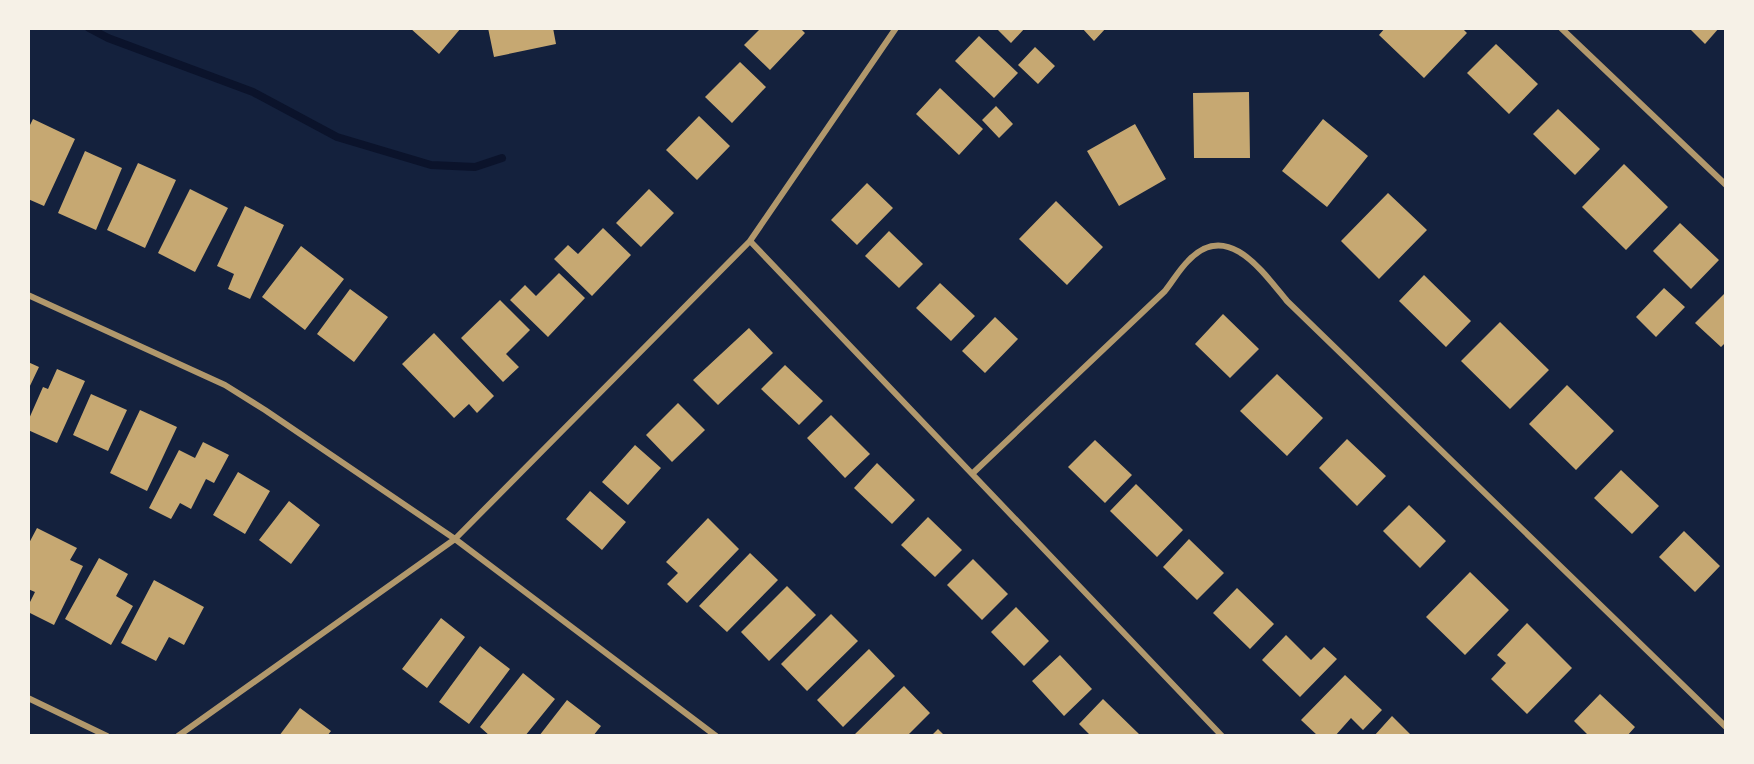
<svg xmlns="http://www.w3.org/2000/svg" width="1754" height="764" font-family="Lato,sans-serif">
<rect width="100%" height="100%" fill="#14213d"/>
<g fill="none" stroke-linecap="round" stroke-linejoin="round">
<path stroke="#0b132b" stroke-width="8" d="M89,28L108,38L253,92L337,137L431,165L475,167L502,158"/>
</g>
<path fill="#c6a872" d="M410,28H461L439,54Z
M488,28H553L556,44L494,57Z
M761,28H800L805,33L770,70L744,45Z
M996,28H1025L1011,43Z
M1082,28H1106L1094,41Z
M1385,28H1462L1467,33L1424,78L1379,35Z
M1689,28H1719L1705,44Z
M979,36L1018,73L994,98L955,61Z
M1496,44L1538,84L1509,114L1467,73Z
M1035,47L1055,66L1038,84L1018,65Z
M740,62L766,87L732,123L705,97Z
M940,88L983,129L959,155L916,114Z
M1249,92L1250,158H1194L1193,93Z
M996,106L1013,124L999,138L982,120Z
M1558,109L1600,149L1575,175L1533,134Z
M699,116L730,146L697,180L666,150Z
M33,119L75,139L44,206L28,199V129Z
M1323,119L1368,156L1327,207L1282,171Z
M1135,124L1166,179L1119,206L1087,151Z
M85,151L122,168L96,230L58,213Z
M138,163L176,180L145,248L107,230Z
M1624,164L1668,207L1626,250L1582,207Z
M867,183L893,208L857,245L831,220Z
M190,189L228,208L195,272L158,253Z
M649,189L674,213L641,247L616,223Z
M1388,193L1427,230L1379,279L1341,241Z
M1056,201L1103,247L1067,285L1019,239Z
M245,206L284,225L250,299L228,289L234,274L217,266Z
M1680,223L1719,260L1691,289L1653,251Z
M603,228L631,255L592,296L554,259L568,245L578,254Z
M889,231L923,264L899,288L865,256Z
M301,246L344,279L305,330L262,297Z
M559,273L585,298L548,337L510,300L525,285L536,296Z
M1424,275L1471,321L1446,347L1399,301Z
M940,283L975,316L951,341L916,308Z
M1664,288L1685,307L1656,337L1636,317Z
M350,289L388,317L354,362L317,334Z
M1726,292V342L1721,347L1695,323Z
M500,300L530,330L506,354L519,367L503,382L461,338Z
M1223,314L1259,349L1230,378L1195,344Z
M995,317L1018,339L985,373L962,351Z
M1500,322L1549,370L1510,409L1461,361Z
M749,328L773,353L718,405L693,380Z
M434,333L494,396L477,413L469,404L454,418L402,364Z
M28,362L39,367L28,390Z
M785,365L823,401L799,425L761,389Z
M57,369L85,381L57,443L28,430V421L43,387L48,389Z
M1277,374L1323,418L1287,456L1240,411Z
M1567,385L1614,431L1576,470L1529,424Z
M91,394L127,410L108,451L73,435Z
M678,403L705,430L672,462L646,435Z
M140,410L177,427L147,491L110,473Z
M831,415L870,454L845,478L807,438Z
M1347,439L1386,476L1357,506L1319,468Z
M1095,440L1132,475L1105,503L1068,467Z
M203,442L229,455L214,483L206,479L191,509L180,503L171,519L149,508L179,450L195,458Z
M635,445L661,468L628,505L602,482Z
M877,463L915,500L892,524L854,488Z
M1621,470L1659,506L1632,534L1594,498Z
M238,472L270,491L245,534L213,515Z
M1136,484L1183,530L1157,557L1110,511Z
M590,491L626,522L602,550L566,519Z
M289,501L320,525L291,564L259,540Z
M1409,505L1446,541L1420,568L1383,531Z
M928,517L962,550L935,577L901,545Z
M708,518L739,549L687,603L667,584L678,573L666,562Z
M37,528L77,548L70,560L83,566L54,625L28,612V606L35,592L28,589V545Z
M1684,531L1720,566L1695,592L1659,557Z
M1189,539L1224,573L1197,600L1163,567Z
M750,553L778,580L727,632L699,606Z
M99,558L128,574L116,596L133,606L111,645L65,619Z
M973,559L1008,594L982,620L947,585Z
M1470,572L1509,610L1465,655L1426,617Z
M154,580L204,607L184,645L169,637L156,661L121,643Z
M787,586L816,615L769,661L741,632Z
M1237,588L1274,624L1250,649L1213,613Z
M1016,607L1049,641L1024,666L991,632Z
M831,614L858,641L807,691L781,664Z
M441,618L465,637L427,688L402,669Z
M1527,623L1572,668L1527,714L1491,679L1506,663L1497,655Z
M1286,635L1311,660L1324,647L1337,659L1300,697L1262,660Z
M480,646L510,669L469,724L439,702Z
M869,649L895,676L843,727L817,700Z
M1060,655L1092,689L1064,716L1032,681Z
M523,673L555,699L525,736H490L480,727Z
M1345,675L1382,710L1363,730L1351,718L1335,736H1318L1301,720Z
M904,686L930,713L907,736H853Z
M1600,694L1635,727L1627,736H1589L1574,721Z
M1103,699L1139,734L1137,736H1091L1079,724Z
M567,700L601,726L593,736H539Z
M300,708L331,731L327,736H279Z
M1392,716L1412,736H1374Z
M938,729L945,736H931Z"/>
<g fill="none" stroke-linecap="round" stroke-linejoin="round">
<path stroke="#b1986c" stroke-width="6" d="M1561,28L1726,185
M750,241L1222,736
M28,295L225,385L265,410L455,539L716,736
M973,473L1165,291C1173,281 1179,270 1188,261C1227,219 1263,272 1287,301L1726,727
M28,698L107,736
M178,736L455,539L750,241L896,28"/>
</g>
<rect width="1754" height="764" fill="none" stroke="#f6f1e7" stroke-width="60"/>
</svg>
